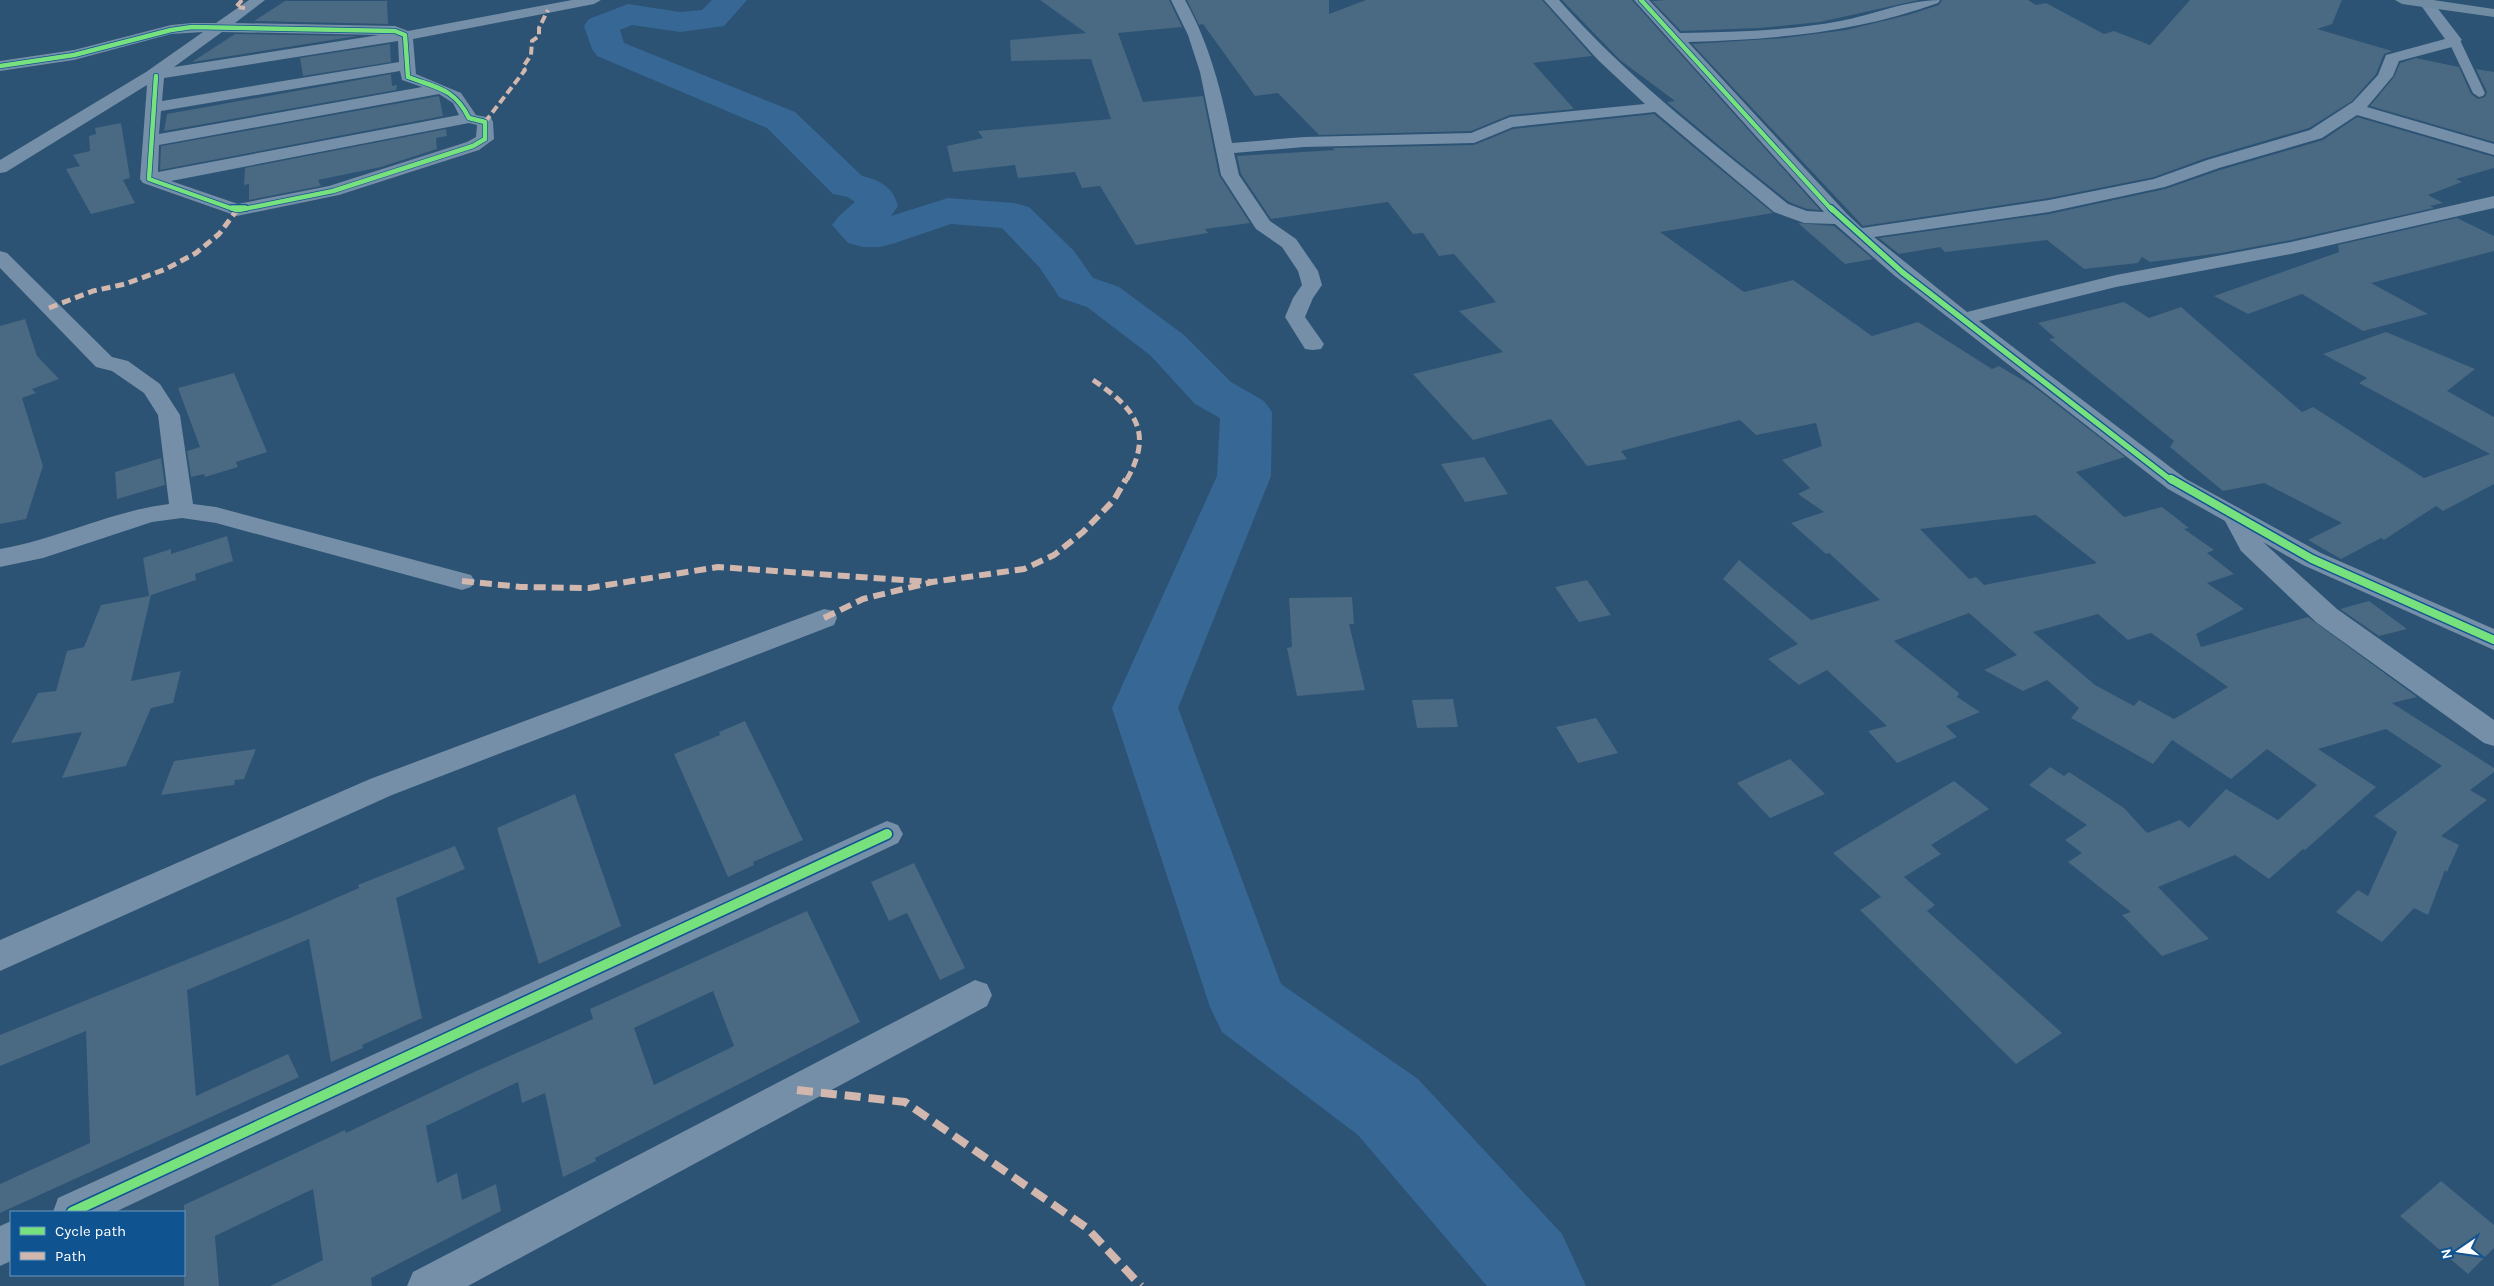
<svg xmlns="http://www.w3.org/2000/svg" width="2494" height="1286" font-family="Karla,sans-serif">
<rect width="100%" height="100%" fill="#2c5274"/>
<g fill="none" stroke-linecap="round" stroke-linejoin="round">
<path fill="#376895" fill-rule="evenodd" d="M712,0H747L724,26L680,32L632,25L620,30L624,43L795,112L862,176C880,180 893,187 898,206L891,216L948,198L1014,203L1029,207L1074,251L1093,278L1119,287L1184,335L1231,382L1264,401L1272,412L1271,476L1178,708L1281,984L1418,1079L1562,1234L1586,1286H1487L1358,1135L1222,1032L1210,1007L1112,708L1217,476L1220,418L1195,404L1150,355L1087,307L1060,298L1040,268L1002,228L951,224L895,243L880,247H863L848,243L832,225L839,216L855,202L848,197L833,194L767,128L597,56L592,49L584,26L589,19L628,4L680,12L702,10Z"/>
</g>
<path fill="#4a6983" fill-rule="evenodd" d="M1040,0H1169L1182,27L1118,33L1143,102L1203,96L1219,175L1250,223L1205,229L1208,233L1136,245L1100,186L1082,188L1075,172L1018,178L1015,165L953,172L947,146L983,138L978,131L1111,119L1091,59L1011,61L1010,40L1086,33Z
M1187,0H1329V14L1366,0H1542L1592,56L1533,63L1574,109L1510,115L1471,131L1319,135L1278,93L1255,96L1203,24L1199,25Z
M1562,0H1632L1820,210L1807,209L1789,202L1729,154L1667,102L1675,101L1620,60Z
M1666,0H1919L1820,22L1760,28L1681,31L1652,1Z
M1942,0H2028L2036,5L2046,3L2104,34L2114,31L2150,45L2190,0H2342L2332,24L2317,29L2392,51L2384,54L2376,74L2352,101L2309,128L2206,158L2154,177L2049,198L1863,226L1692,44L1784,38L1846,30L1908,15L1939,5Z
M285,1H387L388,24L254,21Z
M235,34L357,36L192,62Z
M390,44L391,62L303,76L300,58Z
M2416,58L2459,67L2471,94L2478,99L2485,97L2487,92L2476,69L2494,72V142L2370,106L2394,77L2400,63Z
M391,74L392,86L397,85L396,90L164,131L167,114Z
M439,96L443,116L160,170L161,146Z
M1654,114L1773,213L1660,232L1744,292L1793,280L1872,336L1918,322L1992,369L1999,366L2033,386L2125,457L2076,472L2124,517L2162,507L2189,528L2184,529L2214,550L2207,553L2234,574L2207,583L2244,609L2196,634L2201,647L2308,617L2417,697L2392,703L2494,768V772L2470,790L2487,800L2441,836L2459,845L2447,872L2445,870L2428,915L2414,908L2382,942L2336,912L2358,890L2368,896L2397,832L2374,816L2442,766L2386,729L2318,749L2376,787L2305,850L2303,849L2269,879L2235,855L2158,887L2209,939L2162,956L2122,915L2131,912L2068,862L2082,853L2065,840L2087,825L2029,785L2050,767L2064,776L2069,772L2124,808L2147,833L2180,820L2189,828L2226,789L2278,820L2317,785L2267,749L2231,779L2172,740L2153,764L2071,718L2079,708L2047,680L2023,691L1984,670L2017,655L1969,613L1894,641L1959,693L1957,697L1980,712L1946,726L1957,737L1897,763L1868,731L1887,726L1827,670L1799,685L1768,659L1798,644L1723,579L1739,560L1811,620L1880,600L1829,553L1826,554L1791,523L1824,512L1798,494L1810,488L1782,460L1822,446L1816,423L1756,435L1740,420L1621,451L1627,459L1587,466L1551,419L1473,440L1413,374L1503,352L1459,311L1496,302L1454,254L1439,256L1423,233L1413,234L1388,202L1271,219L1241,174L1237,156L1335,150L1332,148L1474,145L1513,129ZM2036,515L2097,563L1984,585L1976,577L1969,579L1920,529ZM2098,614L2128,640L2151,633L2228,687L2174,719L2139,700L2134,706L2095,685L2033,632Z
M2357,117L2494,157V168L2456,179L2462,182L2428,195L2443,203L2430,206L2434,208L2291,240L2221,253L2150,262L2142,257L2138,263L2084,269L2047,240L1945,252L1940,247L1899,254L1879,238L2049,214L2165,189L2220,170L2323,140Z
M121,123L130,178L123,180L135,203L91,214L66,169L80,166L73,155L90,151L89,136L96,134L95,128Z
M446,129L447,136L436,138L437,149L381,167L318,180L321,186L249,200V184L244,185L245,168Z
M2457,218L2494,236V251L2371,283L2428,314L2363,331L2302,294L2248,314L2214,296L2339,252L2338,245Z
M1798,223L1834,226L1873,259L1845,264Z
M2124,302L2149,318L2181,307L2302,412L2313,407L2424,478L2490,454L2359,383L2367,378L2323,354L2386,332L2475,369L2447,391L2494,417V484L2443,511L2436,506L2384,540L2381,538L2341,559L2308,540L2342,523L2264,483L2223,491L2170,447L2174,441L2049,339L2055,338L2038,323Z
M25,319L37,356L59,379L32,389L36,393L22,398L43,466L26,519L0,524V326Z
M234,373L267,452L236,462L238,467L205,477L204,474L191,477L187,451L200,447L178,388Z
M1484,457L1508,494L1465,502L1441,464Z
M161,458L165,485L117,499L115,472Z
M227,536L233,561L195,574L196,580L151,595L131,681L181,671L173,703L151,708L126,766L62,778L82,732L11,743L38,693L56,691L67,651L84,647L101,605L149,596L143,558L171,549V554Z
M1587,580L1611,615L1579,622L1555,587Z
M1352,597L1354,624H1349L1365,690L1297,696L1287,648L1292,647L1289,598Z
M2369,601L2407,629L2379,636L2340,609Z
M1453,699L1458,727L1417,728L1412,700Z
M1596,718L1618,753L1578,763L1556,727Z
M745,721L803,840L753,862L754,865L728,877L674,754L720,735L719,732Z
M256,749L244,779L235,780L234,785L161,795L174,761Z
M1790,759L1825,794L1770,818L1737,783Z
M1954,781L1989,809L1931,845L1941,854L1904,877L1935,905L1927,911L2062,1033L2016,1064L1860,910L1881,897L1833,853Z
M575,794L621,926L539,964L497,828Z
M455,846L465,869L396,898L422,1018L362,1045L363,1048L331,1062L309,939L187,990L196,1096L288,1054L299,1077L0,1213V1184L90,1143L86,1031L0,1066V1035L290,918L359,888L358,885Z
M914,863L965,968L940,980L907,913L889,921L871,882Z
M807,911L860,1022L595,1158L596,1161L563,1177L545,1093L522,1103L518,1082L426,1126L437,1183L457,1173L462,1200L496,1184L501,1211L371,1278L372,1286H270L323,1260L313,1189L215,1236L219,1286H184V1205L345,1130L346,1133L474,1072L593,1019L590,1009ZM713,991L734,1046L654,1085L634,1028Z
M2441,1181L2494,1225V1248L2468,1274L2400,1216Z"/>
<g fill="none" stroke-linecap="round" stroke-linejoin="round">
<path fill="#748fa7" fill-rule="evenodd" d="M2454,37L2460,40L2485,93L2483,96L2479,97L2473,93L2448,40Z"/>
<path fill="#748fa7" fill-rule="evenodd" d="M249,0H265L235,23L395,26L408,31L572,0H601L594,4L413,39L416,74L461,93L476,115L491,118L493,122L494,139L479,150L339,195L237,216L143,183L140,179L147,85L6,172L0,173V160L146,72L203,32L171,34L74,60L0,71V61L74,50L171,25L192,23H216ZM222,32L379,35L174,67ZM398,41L399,62L162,101L164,78ZM400,71L402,80L422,87L159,134L161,111ZM439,94L453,103L459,115L158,172L159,145ZM469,123L477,125L476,137L467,142L329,186L238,204L171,181Z
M1171,0H1185C1210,45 1222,93 1232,143L1304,137L1471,133L1510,117L1645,104L1598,60L1544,0H1559C1627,77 1708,139 1788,204L1807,211L1824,212L1634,0H1649L1680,33C1733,32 1787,31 1840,21C1873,15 1906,0 1940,0L1938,3C1855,33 1776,39 1688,42L1847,214L1862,228L2049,200L2154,179L2207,160L2310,130L2353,102L2378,75L2386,55L2445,39L2420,4L2426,0L2432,1L2462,40L2452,47L2399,61L2393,76L2367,107L2494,144V155L2357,115L2322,138L2219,168L2165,187L2049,212L1874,237L1967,312L2116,275L2291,242L2494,196V208L2291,254L2116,287L1979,321L2186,479L2321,553L2494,629V650L2303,565L2263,542L2337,609L2494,720V746L2484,743L2317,623L2241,551L2225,521L2168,489L1895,276L1835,224L1804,223L1774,212L1655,112L1513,127L1474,143L1304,147L1234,153L1239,175L1270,221L1296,239L1318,271L1322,285L1313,298L1305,317L1324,344L1321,349L1313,350L1305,349L1285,317L1293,298L1302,285L1298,271L1282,247L1256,229L1221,175L1200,72L1188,35Z
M0,251L7,253L112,357L128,361L160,384L180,415L193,504L216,507L471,575L475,581L471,587L462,590L216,523L182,518L152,522L43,558L0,567V549C58,539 111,511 169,504L158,415L144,393L112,371L96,367L0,268Z
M824,609L834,611L837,618L834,625L392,795L0,971V940L370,779Z
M887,821L898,825L903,834L898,843L115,1212H53L58,1198Z
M975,980L987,984L992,995L987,1006L468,1286H407L413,1272Z
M11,1221V1261L0,1266V1226Z"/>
<path fill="#708ca3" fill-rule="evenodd" d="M2395,0H2433L2494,9V17L2402,4Z"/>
<path stroke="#d1b7ad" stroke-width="4" stroke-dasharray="8 4" stroke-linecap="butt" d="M242,0L236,7L245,8
M485,122L525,70L523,67L531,55L532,41L539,36V28L548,10"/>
<path stroke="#d1b7ad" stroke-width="5" stroke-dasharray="9 5" stroke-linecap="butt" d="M49,308L93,291L125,284L166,269L196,253L219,234L237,210
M1093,380C1134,408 1155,431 1126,481"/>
<path stroke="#d1b7ad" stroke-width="6" stroke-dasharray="12 6" stroke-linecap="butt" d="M462,581L521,587L589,588L718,567L932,582
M824,618L863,599L932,582L1024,569L1054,555L1083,532L1114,500L1126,479"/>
<path stroke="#d1b7ad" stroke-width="8" stroke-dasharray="16 8" stroke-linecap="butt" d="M797,1090L905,1102L1087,1228L1141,1286"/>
<g stroke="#0f5391" stroke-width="6">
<path id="cycleway-far3" d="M1641,0L1832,210
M0,66L74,55L171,30L192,27L395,31L405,35L408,77C437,88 454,88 469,118L485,122V139L473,146L333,191L239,210
M156,76L149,179L236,210"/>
</g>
<g stroke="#0f5391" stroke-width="8">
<path id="cycleway-far2" d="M232,208H245
M1831,208L1902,272L2172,481"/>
</g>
<g stroke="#0f5391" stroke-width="11">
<path id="cycleway-far1" d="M2171,479L2312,559L2494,640"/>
</g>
<g stroke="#0f5391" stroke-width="13">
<path id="cycleway" d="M72,1212L887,834"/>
</g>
<use href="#cycleway-far3" stroke="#77e17e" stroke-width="4.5"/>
<use href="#cycleway-far2" stroke="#77e17e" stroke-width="5.5"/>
<use href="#cycleway-far1" stroke="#77e17e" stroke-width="8"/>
<use href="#cycleway" stroke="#77e17e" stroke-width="10"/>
</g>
<rect x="10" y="1211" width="175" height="65" fill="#0f5391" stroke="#6f98bd"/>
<rect x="20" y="1227" width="25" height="8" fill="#77e17e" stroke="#6f98bd"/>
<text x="55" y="1236" font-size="15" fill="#ffffff">Cycle path</text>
<rect x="20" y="1252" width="25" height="8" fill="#d1b7ad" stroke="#6f98bd"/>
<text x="55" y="1261" font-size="15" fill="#ffffff">Path</text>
<g transform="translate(2459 1251) rotate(257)" stroke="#0f5391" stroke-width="4" paint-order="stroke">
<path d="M0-4L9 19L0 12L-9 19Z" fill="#ffffff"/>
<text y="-8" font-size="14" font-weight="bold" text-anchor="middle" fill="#ffffff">N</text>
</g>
</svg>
